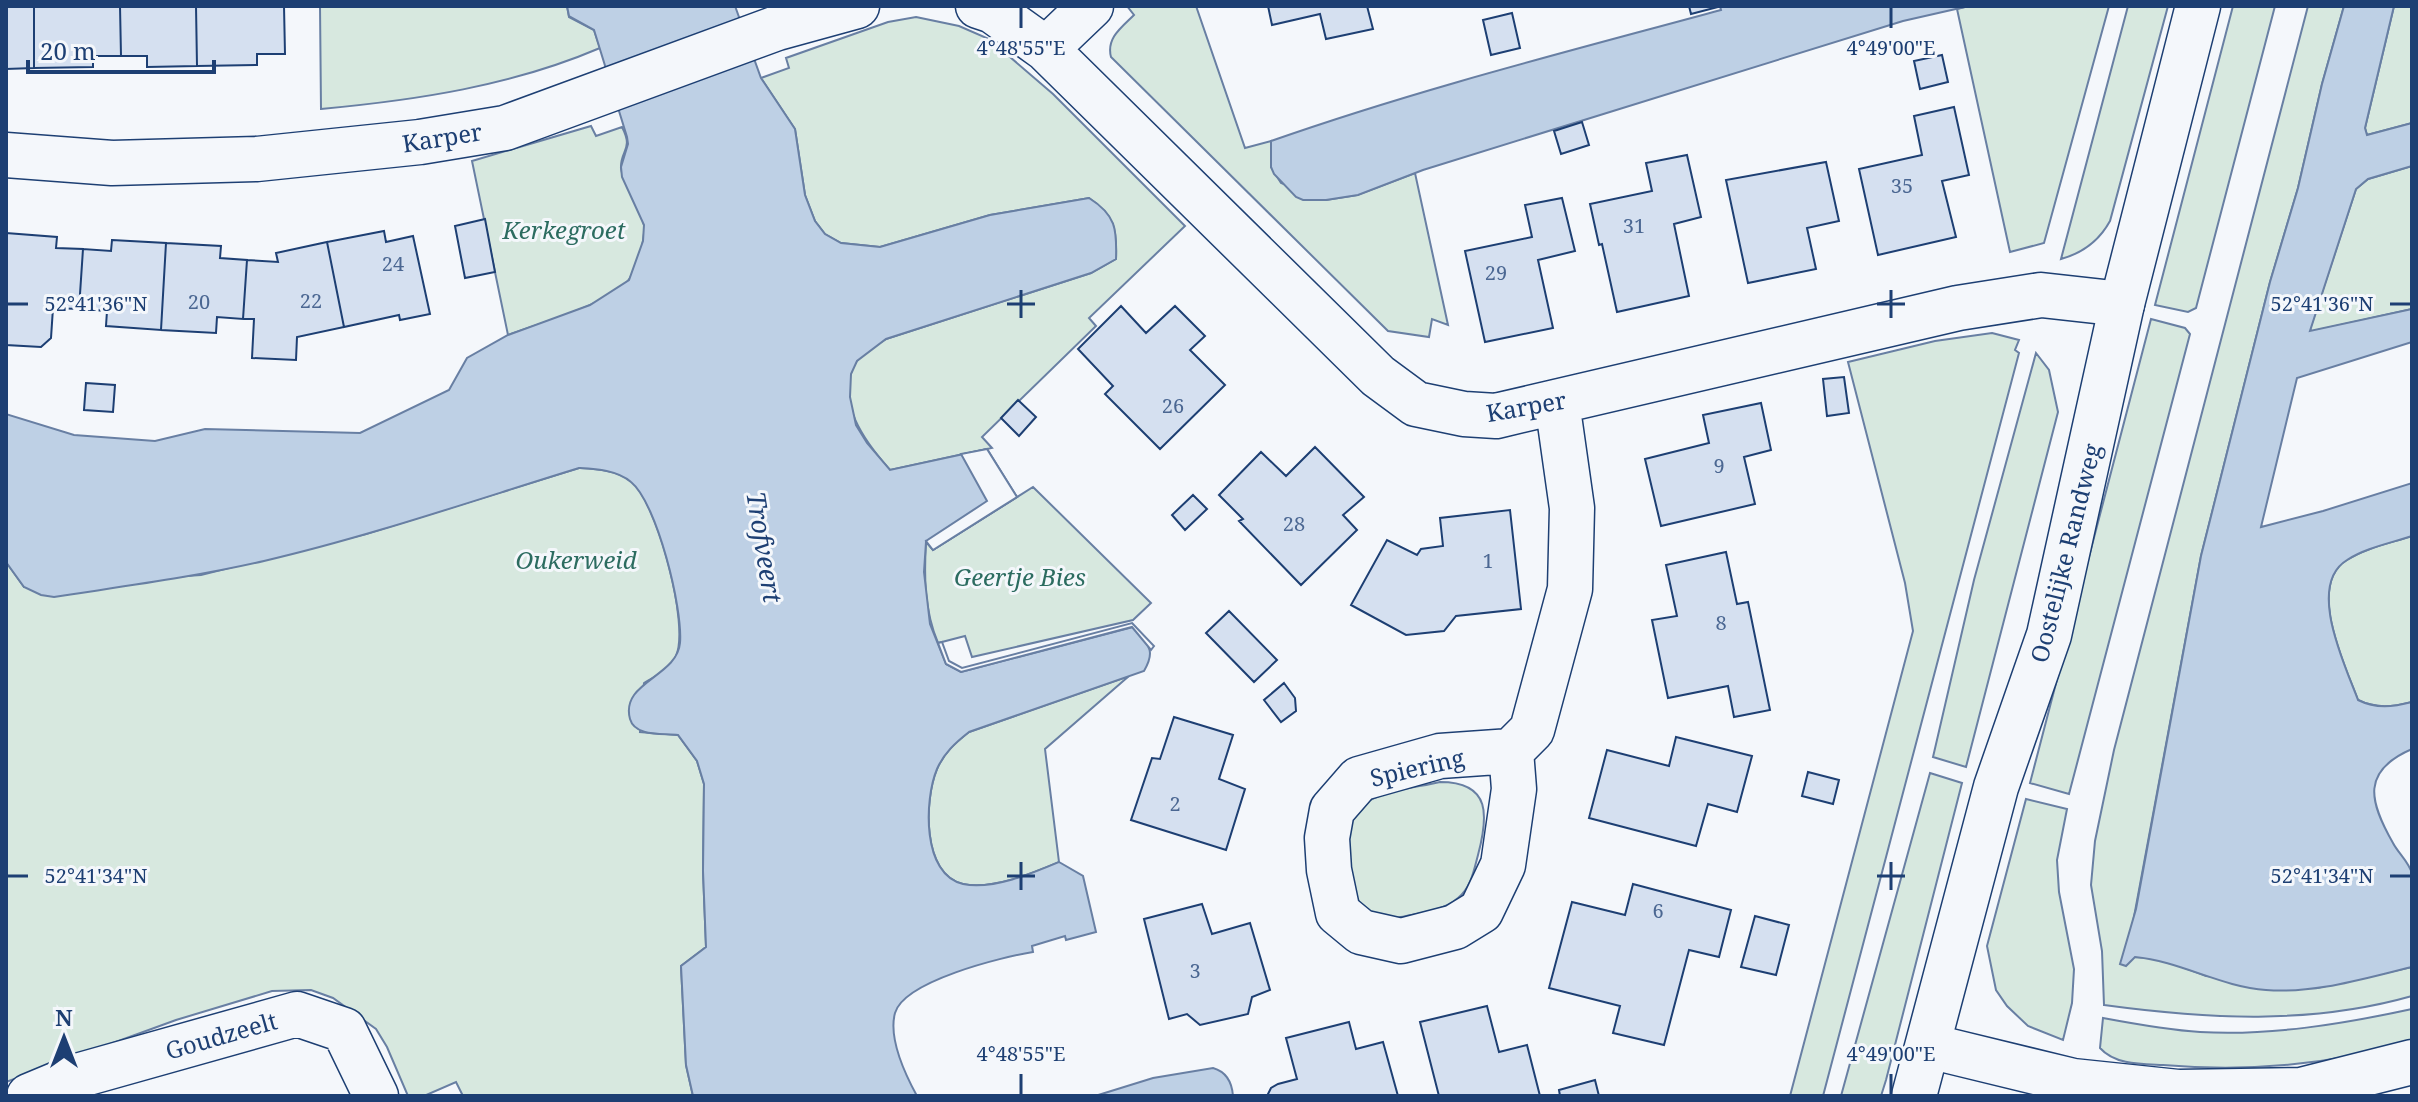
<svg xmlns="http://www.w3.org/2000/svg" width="2418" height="1102" font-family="'Noto Serif',serif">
<rect width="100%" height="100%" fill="#f4f7fb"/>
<path fill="#d7e8df" stroke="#687fa3" stroke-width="2" d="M320,6H567L569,17L594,30L600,48C511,86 417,100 321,109Z
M1127,6H1196L1245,148L1271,141V167L1281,183L1326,200L1357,195L1415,173L1448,325L1432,319L1429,337L1388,331L1111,57C1106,38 1122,27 1134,15Z
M1969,6H2109L2044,243L2010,252L1957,9Z
M2128,6H2168L2110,221C2099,241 2083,253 2061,259Z
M2233,6H2275L2196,308L2188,312L2155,305Z
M2308,6H2344L2322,84L2298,188L2270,282L2201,556L2131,933L2135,957L2161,959L2206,976L2317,988L2412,967V996C2310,1025 2207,1019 2104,1005L2102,951L2091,885L2095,841L2114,750Z
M2394,6H2412V123L2367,135L2365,128Z
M916,17L959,26L989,39L1053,94L1185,226L1089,318L1096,326L982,437L992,448L890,470C866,443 833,400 856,362C863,352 875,345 886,339L1091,273L1116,259C1117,229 1115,215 1089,198L990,215L880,247L841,243L825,234L815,221L805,195L795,129L761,78L789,68L786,58L888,22Z
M591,126L596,136L622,127C634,150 620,150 621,168C623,187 641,205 644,225C645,233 643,242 641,250C638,259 635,270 630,278C614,303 537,324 508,335L472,161Z
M2412,166V309L2309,332L2356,189L2368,179Z
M2151,319L2185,328L2190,334L2069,794L2030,783Z
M1992,333L2019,340L2015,350L2019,353L1823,1096H1790L1913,631L1905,583L1848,362L1935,341Z
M2036,353L2049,370L2058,412L1966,767L1933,757L1974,580Z
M579,468C596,469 618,470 632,482C657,503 690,625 676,656C670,669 656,676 644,683L640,732L678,735L697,761L704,784L703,871L706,947L681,966L686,1065L693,1096H463L456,1082L424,1096H408L387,1047L376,1029L333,998L311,990L272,991L176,1020L6,1082V562L24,587L201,575L366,534Z
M1033,487L1151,603L1133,620L972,657L965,636L938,643C924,609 924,577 926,541L933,550Z
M2412,536V702C2393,707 2376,709 2358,700C2345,665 2306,585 2347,560C2365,548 2391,543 2412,536Z
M1129,676L1045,749L1059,862C1033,873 993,890 963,884C922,875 924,800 937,769C944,753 955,743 969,732Z
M1930,773L1962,783L1886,1080L1881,1096H1841Z
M1440,782C1492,782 1488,817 1478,855C1474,870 1471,888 1458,898C1443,911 1420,913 1401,917C1387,921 1372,917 1362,906C1347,889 1342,826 1359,808C1377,790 1416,788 1440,782Z
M2026,799L2067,809L2057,860L2059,892L2074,969L2072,1003L2063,1040L2028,1026L2007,1006L1996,990L1987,946Z
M2412,1009V1041C2332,1065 2247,1072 2163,1065C2142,1064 2115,1065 2100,1048L2103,1018C2135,1024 2167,1030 2200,1032C2270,1036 2343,1024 2412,1009Z"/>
<path fill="#bed0e5" stroke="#687fa3" stroke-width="2" d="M567,6H735L761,78L795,129L805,195L815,221L825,234L841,243L880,247L990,215L1089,198C1116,215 1117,229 1116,259L1091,273L886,339L857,361L851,374L850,397L856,425L867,443L890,470L987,449L1017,497L933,550L926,542L924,572L930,624L946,664L961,672L1133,627C1147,644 1157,649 1144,671L969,732C955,743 944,753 937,769C924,800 922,875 963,884C993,890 1033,873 1059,862L1083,876L1096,932L1066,940L1065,936L1032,946L1033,952C1002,957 904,981 895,1013C888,1039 905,1074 917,1096H693L686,1065L681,966L706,947L703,871L704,784L697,761L678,735C663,733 635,737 630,719C620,682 677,677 680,643C683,609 657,503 631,482C617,470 596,469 579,468C475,500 371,536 264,561C195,577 125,586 54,597L41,595L24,587L6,562V414L74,435L155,441L205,429L360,433L449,390L467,358L508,335L590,305L629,280L643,241L644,225L622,177L621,167L628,144L627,137L594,30L569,16Z
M1720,6H1969L1903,21L1423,170L1358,195L1326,200H1303L1296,197L1274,174L1271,167V141C1419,89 1570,51 1721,10Z
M2344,6H2394L2365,128L2367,135L2412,123V166L2368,179L2356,189L2310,331L2412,309V342L2297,378L2261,527L2323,511L2412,483V536C2391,543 2365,548 2347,560C2306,585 2345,665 2358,700C2376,709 2393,707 2412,702V749C2361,771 2369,801 2393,843C2398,853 2410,863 2412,874C2416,902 2412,939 2412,967C2365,978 2315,994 2266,990C2221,987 2180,961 2135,957L2126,966L2120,964L2136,909L2201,556L2270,282L2298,188L2322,84Z
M1213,1068C1227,1072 1232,1082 1233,1096H1095L1153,1078Z"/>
<path fill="#f4f7fb" stroke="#687fa3" stroke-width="2" d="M987,449L1017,497L933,550L926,541L987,501L961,454Z
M1132,623L1154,646L1151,650L1132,627L961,672L946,664L938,643L942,642L949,661L962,668Z"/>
<path fill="#d5e0f0" stroke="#1d3f73" stroke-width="2" d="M6,6H34V68L6,69Z
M34,6H120L121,56H93V67L34,68Z
M120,6H196L197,66L147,67V56H121Z
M196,6H284L285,54H257V65L197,66Z
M1268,6H1367L1373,29L1326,39L1320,14L1272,25Z
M1689,6H1718V7L1691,14Z
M1512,13L1520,48L1491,55L1483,20Z
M1942,55L1948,82L1920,89L1914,61Z
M1954,107L1969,175L1942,181L1956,237L1878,255L1859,169L1922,155L1914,116Z
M1582,122L1589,145L1561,154L1554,131Z
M1687,155L1701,217L1674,224L1689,296L1617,312L1602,244L1599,245L1590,204L1652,191L1646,163Z
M1826,162L1839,221L1807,228L1816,269L1748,283L1726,180Z
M1562,198L1575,251L1538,260L1553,328L1485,342L1465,251L1532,237L1525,205Z
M485,219L495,272L465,278L455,226Z
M384,231L386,242L413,236L430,314L400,320L399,315L344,327L327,242Z
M6,233L57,237L56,248L83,249L79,309L53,308L51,338L41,347L6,345Z
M112,240L166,243L161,330L106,326L107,311L79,309L83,249L111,251Z
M327,242L344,327L297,337L296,360L252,358L254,319H243L247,260L278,262L276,253Z
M166,243L221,246L220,258L247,260L243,319L217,317L216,333L161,330Z
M1121,306L1146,333L1175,306L1205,336L1190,350L1225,385L1160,449L1105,394L1113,386L1078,349Z
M1844,377L1849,413L1827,416L1823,379Z
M86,383L115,385L113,412L84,410Z
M1018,400L1036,417L1019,436L1001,418Z
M1761,403L1771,450L1744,457L1755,504L1661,526L1645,459L1709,443L1703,415Z
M1315,447L1364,497L1343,515L1357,530L1301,585L1239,521L1243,519L1219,495L1261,452L1286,476Z
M1193,495L1207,509L1185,530L1172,515Z
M1510,510L1521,609L1456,616L1444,631L1406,635L1351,605L1387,540L1417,555L1421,549L1443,546L1440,518Z
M1726,552L1737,604L1748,602L1770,710L1734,717L1728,686L1668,698L1652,620L1677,616L1666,565Z
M1229,611L1277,660L1254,682L1206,633Z
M1284,683L1295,698L1296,711L1281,722L1264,700Z
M1174,717L1233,735L1219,779L1245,789L1226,850L1131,820L1152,758L1160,759Z
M1676,737L1752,756L1737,812L1708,804L1696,846L1589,818L1607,750L1669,766Z
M1808,772L1839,780L1833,804L1802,796Z
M1633,884L1731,910L1719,957L1689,950L1664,1045L1613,1033L1620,1006L1549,988L1572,902L1625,915Z
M1202,904L1212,934L1250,923L1270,990L1252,997L1248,1014L1200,1025L1187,1014L1169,1019L1144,919Z
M1755,916L1789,925L1776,975L1741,967Z
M1487,1006L1499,1052L1527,1045L1540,1096H1439L1420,1022Z
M1349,1022L1356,1049L1383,1042L1398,1096H1267L1271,1088L1278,1084L1297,1079L1286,1038Z
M1595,1080L1599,1096H1560L1559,1090Z"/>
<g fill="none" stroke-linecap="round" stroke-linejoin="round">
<g stroke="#1d3f73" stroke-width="47">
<path id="minor" d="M978,6L993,11L1046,49L1378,376L1416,404L1464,414L1496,416L1958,308L2041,295L2122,304
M1046,49L1091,6
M6,155L112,163L257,159L420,142L505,128L777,28L857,6
M1511,751L1514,789L1503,865L1481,911L1455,927L1401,941L1361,932L1338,913L1329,870L1327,838L1332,810L1359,779L1440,756L1511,751L1532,730L1570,589L1572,508L1557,402
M1929,1046L2073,1081L2178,1092L2301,1090L2412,1062
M29,1096L77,1076L297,1014L344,1030L376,1096"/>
</g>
<g stroke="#1d3f73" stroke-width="47">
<path id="tertiary" d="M1914,1096L1996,787L2049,635L2122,304L2198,6"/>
</g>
<use href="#minor" stroke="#f4f7fb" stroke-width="44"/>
<use href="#tertiary" stroke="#f4f7fb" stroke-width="44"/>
</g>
<path fill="none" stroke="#1d3f73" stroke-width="3" d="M1021,8V28M1891,8V28M1021,290V318M1891,290V318M8,304H28M1007,304H1035M1877,304H1905M2390,304H2410M1021,862V890M1891,862V890M8,876H28M1007,876H1035M1877,876H1905M2390,876H2410M1021,1074V1094M1891,1074V1094"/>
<g text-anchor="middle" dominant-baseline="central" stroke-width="6" stroke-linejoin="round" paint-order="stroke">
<g font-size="20" fill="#4b6792">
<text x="1902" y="185">35</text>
<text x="1634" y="225">31</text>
<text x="393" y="263">24</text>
<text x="1496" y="272">29</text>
<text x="311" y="300">22</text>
<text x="199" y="301">20</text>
<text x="1173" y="405">26</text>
<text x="1719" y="465">9</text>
<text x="1294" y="523">28</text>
<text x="1488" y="560">1</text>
<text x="1721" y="622">8</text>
<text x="1175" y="803">2</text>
<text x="1658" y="910">6</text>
<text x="1195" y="970">3</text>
</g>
<g font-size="24" fill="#1d3f73" stroke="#f4f7fb">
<text transform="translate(442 137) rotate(-9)">Karper</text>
<text transform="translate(1526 406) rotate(-10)">Karper</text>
<text transform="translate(2065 553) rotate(-76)">Oostelijke Randweg</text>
<text transform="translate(1417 767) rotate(-13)">Spiering</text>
<text transform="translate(221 1035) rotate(-16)">Goudzeelt</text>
</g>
<g font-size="24" font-style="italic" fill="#2c6c60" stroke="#f4f7fb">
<text x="564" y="229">Kerkegroet</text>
<text x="576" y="559">Oukerweid</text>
<text x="1020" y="576">Geertje Bies</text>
</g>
<g font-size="26" font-style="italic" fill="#1d3f73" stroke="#f4f7fb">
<text transform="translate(765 547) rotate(81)">Trofveert</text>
</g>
</g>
<g font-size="20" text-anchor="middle" fill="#1d3f73" stroke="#f4f7fb" stroke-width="6" stroke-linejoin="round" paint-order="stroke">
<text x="1021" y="55">4°48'55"E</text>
<text x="1891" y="55">4°49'00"E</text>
<text x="96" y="311">52°41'36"N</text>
<text x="2322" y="311">52°41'36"N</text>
<text x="96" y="883">52°41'34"N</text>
<text x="2322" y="883">52°41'34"N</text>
<text x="1021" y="1061">4°48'55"E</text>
<text x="1891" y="1061">4°49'00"E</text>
</g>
<rect width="2418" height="1102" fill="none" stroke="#1d3f73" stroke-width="16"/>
<g transform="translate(64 1038)" stroke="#f4f7fb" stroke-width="6" paint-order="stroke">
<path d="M0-6L14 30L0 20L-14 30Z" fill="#1d3f73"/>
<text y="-12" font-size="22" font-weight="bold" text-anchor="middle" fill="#1d3f73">N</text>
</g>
<path d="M28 60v12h186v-12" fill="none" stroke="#1d3f73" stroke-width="4"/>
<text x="40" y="60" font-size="24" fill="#1d3f73" stroke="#f4f7fb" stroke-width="6" paint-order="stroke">20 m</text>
</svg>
